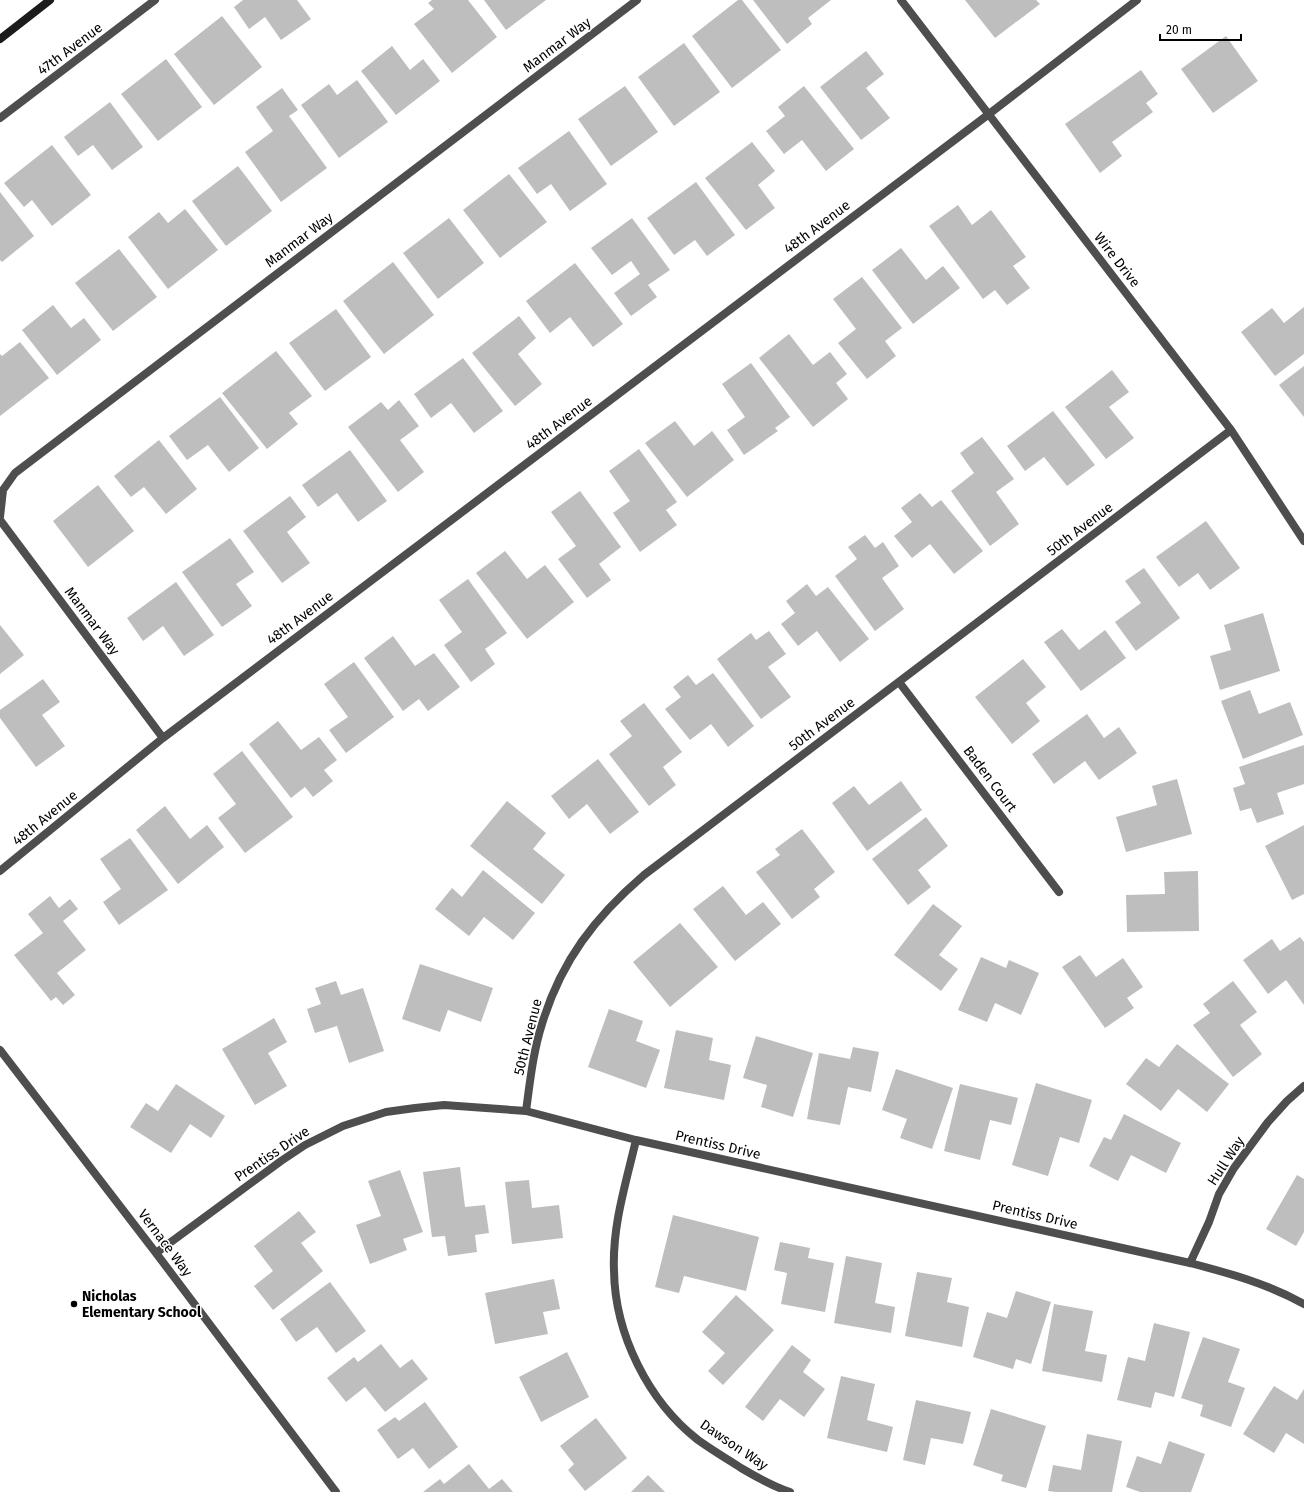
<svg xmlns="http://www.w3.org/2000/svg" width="1304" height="1492" font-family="'Fira Sans',sans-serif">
<rect width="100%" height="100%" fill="#fff"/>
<path fill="#bebebe" d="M243,0H297L311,19L281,40L265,17L249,29L234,7Z
M432,0H468L497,37L452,73L414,24L434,9L428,3Z
M484,0H546L506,30Z
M738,0H742L781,50L732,88L692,36Z
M753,0H831L808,18L812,24L787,44Z
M965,0H1036L1040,4L995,38Z
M222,16L262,67L214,105L174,54Z
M1226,36L1258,81L1213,113L1181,69Z
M684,43L720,92L674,126L638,77Z
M392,46L410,70L423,59L440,81L396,115L361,71Z
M866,51L884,74L866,88L890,118L861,140L820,87Z
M166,59L202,107L158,141L121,94Z
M1141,70L1158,94L1146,103L1153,112L1112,142L1122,156L1100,173L1065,124Z
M357,80L388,122L339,158L301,105L329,84L337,95Z
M625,86L658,132L611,166L578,119Z
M804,86L854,149L826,171L802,140L784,154L766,131L785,116L778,107Z
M282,88L298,110L289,116L327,168L281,202L245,152L273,131L256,107Z
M110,102L143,147L112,170L93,145L78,156L64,137Z
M569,131L607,184L570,211L551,184L537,194L518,168Z
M752,142L775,171L758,185L775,208L746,230L705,178Z
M52,145L91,195L52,226L32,200L24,207L4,183Z
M238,166L272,211L226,246L192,201Z
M509,174L547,222L500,258L463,210Z
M696,182L735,235L707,256L695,240L674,255L647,218Z
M0,192L34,236L2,262L0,260Z
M958,205L972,225L991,210L1026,257L1013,266L1030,288L1007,305L995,290L983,299L929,226Z
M185,209L218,250L168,289L128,237L159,212L168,223Z
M449,218L484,263L438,299L403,253Z
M632,218L670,270L648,285L657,297L631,316L614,293L640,274L631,261L612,275L591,248Z
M901,248L926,280L943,266L960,288L913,324L872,270Z
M119,249L157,297L113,331L75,283Z
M393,262L434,315L384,354L343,301Z
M575,263L623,324L593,347L570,317L550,333L526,301Z
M862,277L902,328L885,341L896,356L867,379L838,343L856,329L833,299Z
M53,305L71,328L84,318L101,340L57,375L22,330Z
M1304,307V354L1275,376L1241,332L1272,308L1284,323Z
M336,309L371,357L325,391L289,343Z
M519,316L536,338L518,354L542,384L515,406L472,353Z
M789,334L813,365L830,352L847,374L836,383L848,399L813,427L759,358Z
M20,342L49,378L0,416V354L2,356Z
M276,351L312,396L289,413L298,424L267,449L222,393Z
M463,358L503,411L474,433L451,403L431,418L414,394Z
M751,363L790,417L775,428L778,431L744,455L727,430L745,417L722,384Z
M1304,366V417L1279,385Z
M1112,370L1129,392L1109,407L1134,438L1106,459L1065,407Z
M220,397L259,448L229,472L208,445L187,460L169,436Z
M399,400L419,426L400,440L424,472L398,492L348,427L381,402L388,410Z
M1053,411L1095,465L1067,486L1044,457L1025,471L1007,446Z
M675,421L694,446L712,431L734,460L687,497L645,443Z
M982,437L1014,479L996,492L1019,524L990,546L951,491L974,473L960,453Z
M159,440L197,489L166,514L144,487L131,497L114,476Z
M639,449L677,502L666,510L677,525L640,552L613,513L630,501L609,471Z
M350,450L387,501L358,522L337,493L318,507L302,485Z
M98,485L134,531L88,567L53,521Z
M580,491L621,547L599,564L611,580L587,598L558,559L576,546L551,512Z
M920,493L932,507L941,500L983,551L954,574L930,544L912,558L894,536L912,522L901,508Z
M290,496L306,517L287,532L310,563L282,583L243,531Z
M1206,521L1240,568L1210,590L1198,573L1179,587L1156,557Z
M865,535L875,548L883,542L899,566L882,578L904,609L875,631L835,576L857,559L848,547Z
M230,538L254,572L236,584L252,606L222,627L182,572Z
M505,551L527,579L545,565L574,602L527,639L476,573Z
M1144,568L1180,618L1136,651L1115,622L1141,603L1125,581Z
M468,579L507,633L485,649L495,664L471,682L444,645L462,632L439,600Z
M176,582L214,635L184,656L163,626L143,641L127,618Z
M807,584L816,596L828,587L869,639L840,662L817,631L798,646L781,624L795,613L786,601Z
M1263,613L1280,671L1220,690L1210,656L1231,650L1224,625Z
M0,625L24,655L0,674Z
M1062,629L1079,650L1105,630L1126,658L1081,691L1044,642Z
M769,631L786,654L768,667L791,697L761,719L717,659L751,633L756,640Z
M393,636L415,666L434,653L460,687L428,711L419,699L403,711L364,658Z
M1023,659L1046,687L1026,703L1040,721L1012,744L975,697Z
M354,662L394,717L346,753L329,730L348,717L324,684Z
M713,673L754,726L728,747L711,724L690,740L665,709L681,697L673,687L688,675L696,685Z
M43,679L60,702L42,715L65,746L36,767L0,718V710Z
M1250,690L1259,714L1290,702L1303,735L1243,759L1221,701Z
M644,703L682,752L663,767L676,785L649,806L609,754L632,736L620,721Z
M1087,714L1104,738L1119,727L1137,753L1099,780L1085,761L1054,784L1032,754Z
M278,721L301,750L319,737L337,760L324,770L333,781L313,797L305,787L291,798L249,744Z
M1304,745V784L1277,793L1284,814L1257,823L1251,808L1240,811L1233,788L1245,784L1239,767Z
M242,751L293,817L245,853L218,818L236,804L213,774Z
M598,759L639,812L610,834L587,804L569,819L551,796Z
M1177,779L1192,834L1126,852L1116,817L1157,805L1152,786Z
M901,781L922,810L867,851L832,803L854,786L869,805Z
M507,801L546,833L533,849L565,875L542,904L470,846Z
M165,806L190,839L207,825L224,847L178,884L136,830Z
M926,817L948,846L918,870L931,887L908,905L872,859Z
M1304,825V894L1292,900L1265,846Z
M802,829L835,872L814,889L820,897L792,919L756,872L780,855L775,849Z
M130,838L168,890L119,925L103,902L121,889L100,859Z
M483,870L535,913L513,940L484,917L469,936L435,909L452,888L462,897Z
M1198,871L1199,931L1127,932L1126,895L1165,894L1164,872Z
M723,886L746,915L763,902L781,924L735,961L693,909Z
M50,896L59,908L70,899L78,909L63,921L86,950L57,973L75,995L63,1005L56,997L51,1001L14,955L43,933L28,914Z
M933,904L962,926L939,955L958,969L941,991L894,955Z
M680,923L718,967L670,1007L633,962Z
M1300,937L1304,942V1005L1286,980L1268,994L1243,960L1272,939L1280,951Z
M1080,955L1096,977L1123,958L1143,987L1127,998L1134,1008L1105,1028L1062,967Z
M981,957L1006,968L1009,960L1039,973L1021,1015L995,1003L987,1022L958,1010Z
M420,964L493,988L481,1022L448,1010L440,1032L402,1019Z
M336,981L341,995L363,988L384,1051L349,1063L337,1026L315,1033L307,1009L321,1004L315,988Z
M1233,981L1257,1012L1240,1025L1262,1054L1233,1077L1193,1025L1210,1013L1203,1004Z
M609,1009L643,1021L636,1041L660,1050L646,1088L588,1067Z
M274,1018L287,1042L268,1053L287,1086L255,1105L222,1049Z
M676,1030L713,1038L709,1060L731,1065L724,1100L664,1088Z
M756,1036L813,1053L793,1117L761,1107L767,1085L743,1078Z
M1177,1044L1229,1084L1207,1112L1178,1089L1161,1111L1126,1084L1146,1058L1159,1067Z
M853,1047L879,1052L871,1092L848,1087L840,1125L807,1119L819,1053L850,1059Z
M896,1069L953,1088L932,1149L900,1138L907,1119L882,1110Z
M1036,1083L1092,1100L1079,1143L1060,1137L1048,1176L1012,1165Z
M176,1084L225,1116L211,1138L190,1124L171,1153L130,1127L146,1103L158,1111Z
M960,1084L1018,1098L1011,1125L990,1120L980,1160L944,1151Z
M1124,1114L1181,1143L1166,1173L1131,1155L1118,1181L1089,1166L1104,1137L1111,1140Z
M460,1167L465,1207L485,1205L489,1233L475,1235L477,1252L448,1256L445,1236L432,1237L423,1172Z
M400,1170L423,1232L403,1239L407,1250L370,1264L356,1225L381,1216L368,1181Z
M1297,1175L1304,1179V1232L1296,1246L1266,1229Z
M529,1180L532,1208L559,1205L563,1238L512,1244L505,1182Z
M299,1211L316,1232L301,1243L323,1271L273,1310L254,1286L273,1271L254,1246Z
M673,1215L759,1237L746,1291L684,1276L679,1293L655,1287Z
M780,1242L810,1248L808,1258L834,1263L825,1312L781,1304L787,1273L774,1270Z
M846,1256L882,1263L875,1303L895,1307L891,1333L834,1323Z
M917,1272L952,1278L947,1302L969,1307L962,1347L905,1336Z
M554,1279L560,1309L543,1312L548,1334L495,1344L485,1293Z
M330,1282L366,1331L336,1353L317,1327L296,1342L280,1319Z
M1016,1291L1051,1302L1031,1364L1016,1359L1013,1369L973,1357L987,1312L1007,1318Z
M736,1295L774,1330L723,1385L708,1371L725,1353L702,1332Z
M1054,1304L1093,1311L1085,1351L1107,1355L1102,1382L1042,1371Z
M1154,1323L1190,1332L1174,1397L1155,1392L1151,1408L1117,1400L1128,1357L1145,1361Z
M1203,1337L1240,1349L1228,1382L1245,1388L1231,1427L1200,1416L1203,1405L1181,1398Z
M381,1344L400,1368L412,1359L428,1379L385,1412L365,1387L346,1402L327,1378L354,1357L358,1362Z
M792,1345L811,1360L803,1372L825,1389L804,1417L780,1399L763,1421L745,1407Z
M567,1352L589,1397L541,1422L519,1377Z
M841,1376L875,1384L867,1420L893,1427L887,1452L827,1438Z
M1274,1386L1297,1400L1304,1389V1444L1286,1433L1274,1453L1243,1434Z
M916,1400L971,1412L963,1444L931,1438L925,1465L903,1460Z
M425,1402L458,1447L429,1469L413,1448L398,1459L377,1430L395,1417L399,1421Z
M991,1409L1046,1426L1026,1488L1001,1481L1003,1475L973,1465Z
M596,1418L627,1458L585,1491L568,1470L574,1464L560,1446Z
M1087,1434L1122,1441L1112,1492H1056L1048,1491L1053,1465L1081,1470Z
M1169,1441L1205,1454L1191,1492H1140L1126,1487L1137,1456L1161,1464Z
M469,1464L489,1489L502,1479L513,1492H423L440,1479L444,1484Z
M648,1475L665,1492H631Z"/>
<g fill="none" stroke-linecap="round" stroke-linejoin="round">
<path stroke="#4e4e4e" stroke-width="8" d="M901,0L1231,430L1304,541
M0,118L155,0
M0,517L3,490L15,473L637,0
M0,520L163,738
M899,682L1059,892
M0,871L163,738L989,114L1137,0
M0,1050L156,1253L336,1492
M526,1111C530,1082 533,1052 542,1024C561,961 595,917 644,875L1231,430
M636,1140C626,1183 612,1226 614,1271C615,1334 648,1401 698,1440C712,1450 727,1459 741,1468C758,1478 772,1486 790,1492
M156,1253L281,1161L305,1145L343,1126L386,1112L415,1108L444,1105L526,1111L636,1140L1190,1263C1229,1273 1268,1284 1304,1304
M1190,1263L1209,1222L1219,1194L1234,1168L1268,1122L1287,1101L1304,1086"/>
<path stroke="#1b1b1b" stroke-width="8" d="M0,39L50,0"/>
</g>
<circle fill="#000" stroke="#fff" stroke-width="1.5" cx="74" cy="1304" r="4"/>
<g text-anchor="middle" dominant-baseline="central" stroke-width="3" stroke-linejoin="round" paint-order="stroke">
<g font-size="14" fill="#000" stroke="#fff">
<text transform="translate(557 45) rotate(-37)">Manmar Way</text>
<text transform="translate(70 49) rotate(-37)">47th Avenue</text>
<text transform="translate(817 227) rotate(-37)">48th Avenue</text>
<text transform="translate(299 240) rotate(-37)">Manmar Way</text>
<text transform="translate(1117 260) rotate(52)">Wire Drive</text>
<text transform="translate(559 423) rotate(-37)">48th Avenue</text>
<text transform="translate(1080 529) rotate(-37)">50th Avenue</text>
<text transform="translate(300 618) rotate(-37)">48th Avenue</text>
<text transform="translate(92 621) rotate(53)">Manmar Way</text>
<text transform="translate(822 724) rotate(-37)">50th Avenue</text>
<text transform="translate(990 779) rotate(53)">Baden Court</text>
<text transform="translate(45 818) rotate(-39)">48th Avenue</text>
<text transform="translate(528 1037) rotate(-76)">50th Avenue</text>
<text transform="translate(718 1145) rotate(13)">Prentiss Drive</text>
<text transform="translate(272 1154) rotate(-34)">Prentiss Drive</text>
<text transform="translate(1226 1161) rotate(-57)">Hull Way</text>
<text transform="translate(1035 1215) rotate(13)">Prentiss Drive</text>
<text transform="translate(165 1243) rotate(53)">Vernace Way</text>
<text transform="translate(734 1445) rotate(34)">Dawson Way</text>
</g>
<g font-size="14" font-weight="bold" fill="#000" stroke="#fff" text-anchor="start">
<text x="82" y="1296">Nicholas<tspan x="82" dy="16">Elementary School</tspan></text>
</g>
</g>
<path d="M1160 34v6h81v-6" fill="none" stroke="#000000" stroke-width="2"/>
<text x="1166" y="34" font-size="12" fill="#000000" stroke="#ffffff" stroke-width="3" paint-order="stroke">20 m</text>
</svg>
